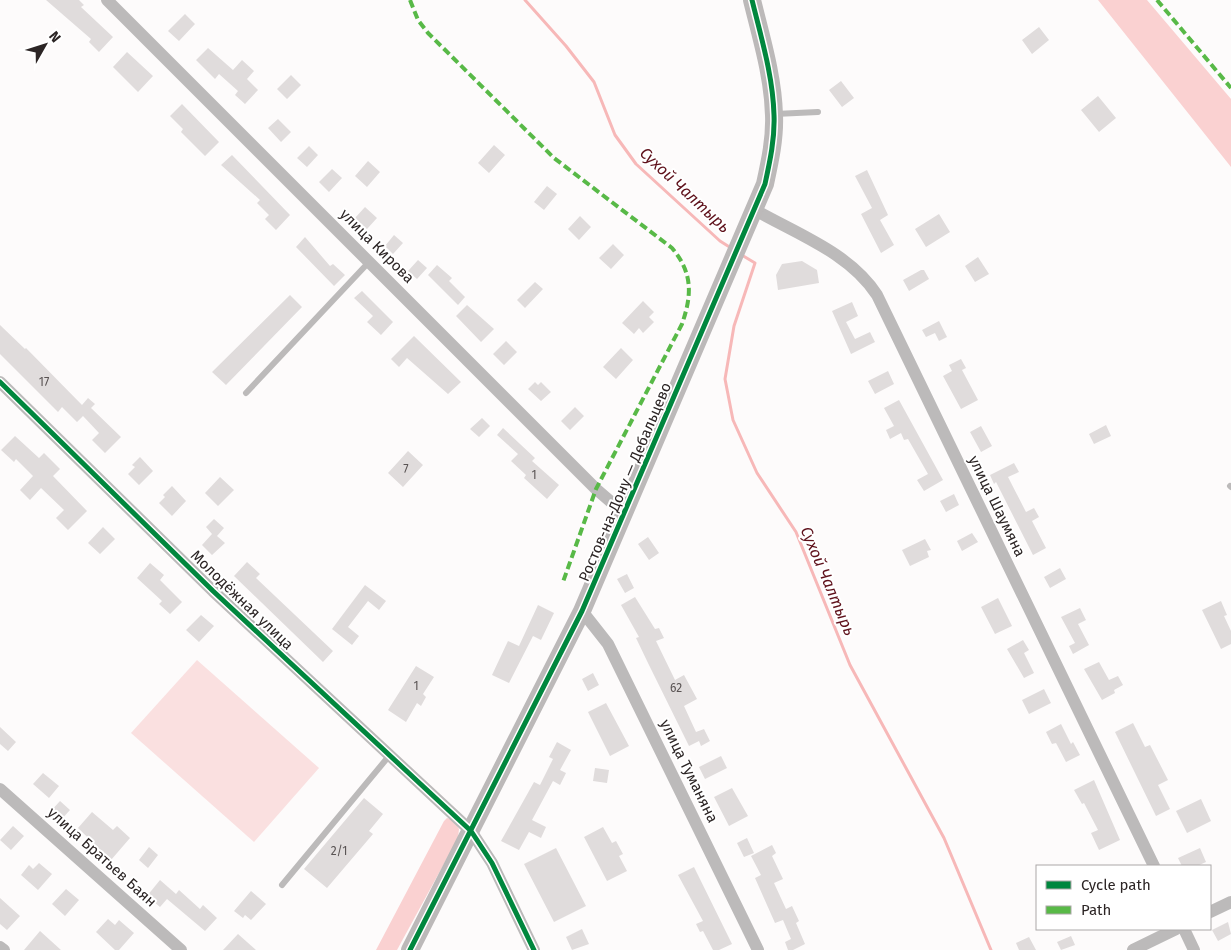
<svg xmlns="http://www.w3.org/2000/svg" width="1231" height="950" font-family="'Fira Sans',sans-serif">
<rect width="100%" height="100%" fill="#fdfbfb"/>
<path fill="#fae0e0" d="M197,660L319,768L254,842L131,733Z"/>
<path fill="#fad1d1" d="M1098,0H1147L1231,99V167Z
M447,818L454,820L459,829L458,838L397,950H376L444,821Z"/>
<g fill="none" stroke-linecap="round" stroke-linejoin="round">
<path stroke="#f7b8b8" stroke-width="3" d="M525,0L566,46L594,82L615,135L636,164L720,241L731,248
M740,254L755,263L734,326L725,379L733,420L757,473L796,532L850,665L944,838L991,950"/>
</g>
<path fill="#e0dcdc" d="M46,0H79L84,5L81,7L113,37L99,52L89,42L91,39Z
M185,14L195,24L179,41L168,31Z
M1039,27L1049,40L1032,54L1022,40Z
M208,48L233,70L242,60L254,71L247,79L258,90L245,104L235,95L238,91L219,74L215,79L196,60Z
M127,52L153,76L138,92L113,67Z
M291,75L301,85L287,99L277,89Z
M841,81L854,98L842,107L829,90Z
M1098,96L1116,118L1099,132L1081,110Z
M182,104L219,142L205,156L181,132L183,129L170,116Z
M278,119L291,132L281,142L268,128Z
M494,145L505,155L489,173L478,163Z
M309,146L318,155L307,167L297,158Z
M232,155L290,215L276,230L265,219L269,215L257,203L260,200L221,165Z
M368,161L380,172L367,187L355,176Z
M332,169L342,178L329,192L319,182Z
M867,170L888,215L880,220L894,245L881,253L861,214L872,208L855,176Z
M547,186L557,194L544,210L534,202Z
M365,207L377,218L367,229L355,218Z
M939,214L950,232L926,247L915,229Z
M580,216L591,227L579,240L568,229Z
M394,235L403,243L393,254L385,246Z
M305,237L330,266L333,264L345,275L334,286L296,247Z
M613,244L624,255L611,269L599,258Z
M978,257L989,274L975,282L965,266Z
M418,260L427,268L417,279L408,271Z
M802,261L817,270L819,283L778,290L776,275L782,264Z
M437,265L452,278L449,281L465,297L458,305L428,275Z
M921,270H924L929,279L909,291L903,280Z
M535,282L543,289L525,308L517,300Z
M362,291L393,322L381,335L367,322L373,316L354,298Z
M290,295L302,307L226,385L212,372Z
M643,301L654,312L649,317L654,322L643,333L639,328L634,334L622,323Z
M852,302L858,316L846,322L855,339L870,332L875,342L851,354L832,311Z
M467,305L494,329L481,342L456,316Z
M939,321L947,337L939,341L935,333L926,337L922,330Z
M0,325L25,349L26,348L82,405L88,398L95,404L91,408L121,437L105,453L92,440L99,433L83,416L77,422L62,407L58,412L0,354Z
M414,336L461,382L448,394L407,358L399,367L391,359Z
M506,341L517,352L504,365L493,354Z
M621,348L633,360L616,379L603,367Z
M961,359L966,368L962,370L978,400L961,409L943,376L952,371L949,365Z
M888,371L894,384L875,394L868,381Z
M535,382L538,385L541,382L551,392L541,401L528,389Z
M899,400L943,480L924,491L917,480L928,474L908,439L904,440L901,433L890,439L886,430L894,426L884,408Z
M575,407L584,416L570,430L561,421Z
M482,418L490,426L479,437L470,429Z
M1106,425L1111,436L1094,444L1089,434Z
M981,426L992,446L981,452L970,432Z
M503,428L535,458L532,461L559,485L547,499L524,478L526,475L511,461L518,454L497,435Z
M15,436L39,458L44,453L60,469L53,476L87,511L68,530L56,518L64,510L41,488L30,500L20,490L33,476L16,459L14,462L1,450Z
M408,451L423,465L403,487L388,473Z
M140,457L153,471L139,485L128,474L135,467L132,465Z
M1014,463L1019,472L1008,477L1026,512L1034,508L1039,517L1032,521L1046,548L1033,555L996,482L994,484L990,475Z
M220,477L234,490L218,506L205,493Z
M172,486L186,501L172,516L159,503L165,497L163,495Z
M954,494L959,505L946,512L940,501Z
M214,519L224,528L217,536L225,543L212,555L202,545L212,534L206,527Z
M103,527L115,539L100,554L88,543Z
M972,533L978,542L962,551L957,541Z
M648,537L659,553L649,560L638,544Z
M925,539L931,550L927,551L929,557L910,566L902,550Z
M247,562L260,574L256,578L333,651L323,662L234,576Z
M150,563L164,575L160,580L182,602L170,614L159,604L162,601L137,578Z
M1060,568L1066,579L1050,588L1044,577Z
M627,574L634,588L625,593L617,579Z
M365,585L386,601L379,610L368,601L348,627L359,636L352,645L332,629Z
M635,597L655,629L659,628L664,638L656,641L675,680L684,675L697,699L684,706L696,732L704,729L710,741L701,746L699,741L689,746L648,663L636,638L639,637L621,605Z
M998,598L1012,626L995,634L981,607Z
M1221,601L1227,615L1224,616L1231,631V644L1221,649L1202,610Z
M538,605L554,613L541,640L533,636L509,683L492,675L508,641L519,646Z
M1080,608L1086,620L1078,624L1089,645L1073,654L1069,646L1075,643L1061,617Z
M201,615L214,626L199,642L186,630Z
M1023,640L1029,650L1024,653L1034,673L1024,678L1007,649Z
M1099,662L1109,680L1118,676L1123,685L1114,690L1115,693L1102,700L1084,669Z
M416,666L434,677L423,694L426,697L421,706L417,703L406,722L388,710Z
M593,673L599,685L588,691L582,679Z
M1044,689L1051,703L1029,714L1022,700Z
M606,703L629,746L610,756L588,712Z
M1133,723L1145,747L1150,745L1168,780L1158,785L1170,809L1156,816L1115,732Z
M1061,724L1071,744L1073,742L1080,755L1066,762L1056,743L1052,744L1046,732Z
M0,727L16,742L8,751L0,744Z
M557,742L571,750L560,770L566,773L560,785L553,781L532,820L546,827L541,838L529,832L519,850L501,841L534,782L540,785L553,759L549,757Z
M721,756L727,768L705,779L699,767Z
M595,768L609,770L607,783L593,781Z
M43,773L59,786L49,798L33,784Z
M1094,780L1120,840L1099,850L1091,833L1098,830L1084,803L1082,804L1074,790Z
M732,788L748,816L729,826L714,797Z
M364,798L383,814L369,831L373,834L327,888L304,869Z
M1201,799L1211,821L1187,833L1176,811Z
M60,801L70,810L60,821L50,812Z
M92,812L113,830L117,826L130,838L111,860L78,828Z
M13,826L24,836L11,850L0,840Z
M603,827L612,843L616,841L623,854L619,856L627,871L607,881L584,837Z
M747,838L754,853L744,857L737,843Z
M772,845L776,853L772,856L783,879L774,883L786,909L792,906L799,921L796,923L805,944L793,950H788L785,942L791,939L783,920L775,923L755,878L761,875L751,856Z
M149,847L158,855L148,868L139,860Z
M556,848L586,906L554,922L524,864Z
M1200,848L1206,862L1197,866H1182L1178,858Z
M39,863L52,874L38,890L21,875L29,865L33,869Z
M694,867L732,944L719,950H713L703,931L700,932L696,924L703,921L678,875Z
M160,880L176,894L179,890L200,909L203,905L217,918L205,931L167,899L160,907L147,896Z
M66,889L79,900L65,916L52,904Z
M251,891L266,904L251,920L245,915L243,918L234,911Z
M0,898L20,916L7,930L0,924Z
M108,919L115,925L119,920L134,933L119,950H115L96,932Z
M1228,922L1231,934L1218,941L1212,930Z
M582,929L589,944L572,950L566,937Z
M40,931L61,950H24Z
M238,934L256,950H223Z
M1071,936L1075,945L1061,950L1057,942Z
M1029,937L1036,950H1019L1016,943Z"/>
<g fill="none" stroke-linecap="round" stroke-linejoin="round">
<path stroke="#bcbaba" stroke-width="6" d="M775,114L818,112
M246,393L369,262
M1230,486L1231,487
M282,885L389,756"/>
<path stroke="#bcbaba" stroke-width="12" d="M107,0L596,489L625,514
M755,210C797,234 850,253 877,295L1154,866
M0,382L213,591L471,831L492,863L534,950
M582,611L608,644L758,950
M0,789L181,950
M1210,912L1231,902
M1184,929L1194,950
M0,947L4,950
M1133,950L1176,929"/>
<path stroke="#bcb9b9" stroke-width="18" d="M410,950L582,611L765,184C770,161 775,138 774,115C773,76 761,37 752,0"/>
<path stroke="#58b947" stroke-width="4" stroke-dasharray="8 4" stroke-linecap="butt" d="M410,0L418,20L428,33L554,158L672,248C693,273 692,295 682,324L596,489L563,582
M1157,0L1231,88"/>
<g stroke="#fff" stroke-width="8">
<path id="cycleway" d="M0,382L213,591L471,831L492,863L534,950
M410,950L582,611L765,184C770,161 775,138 774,115C773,76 761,37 752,0"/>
</g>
<use href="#cycleway" stroke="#00873e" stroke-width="5"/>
</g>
<g text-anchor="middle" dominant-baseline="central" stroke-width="4" stroke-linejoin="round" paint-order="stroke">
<g font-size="12" fill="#595353">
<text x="44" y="382">17</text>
<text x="406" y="469">7</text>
<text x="534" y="475">1</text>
<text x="416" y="686">1</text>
<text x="676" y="688">62</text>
<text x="339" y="851">2/1</text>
</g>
<g font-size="15" fill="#2c2525" stroke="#fff">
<text transform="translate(377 246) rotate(45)">улица Кирова</text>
<text transform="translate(625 482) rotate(-67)">Ростов-на-Дону — Дебальцево</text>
<text transform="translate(997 506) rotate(64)">улица Шаумяна</text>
<text transform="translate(242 600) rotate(44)">Молодёжная улица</text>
<text transform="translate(689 771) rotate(64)">улица Туманяна</text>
<text transform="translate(102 857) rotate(42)">улица Братьев Баян</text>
</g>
<g font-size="16" font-style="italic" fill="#5e101a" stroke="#fff">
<text transform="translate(685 190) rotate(43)">Сухой Чалтырь</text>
<text transform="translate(828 581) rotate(67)">Сухой Чалтырь</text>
</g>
</g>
<rect x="1036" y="865" width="175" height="65" fill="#ffffff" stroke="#aba8a8"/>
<rect x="1046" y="881" width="25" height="8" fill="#00873e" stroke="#aba8a8"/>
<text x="1081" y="890" font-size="15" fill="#2c2525">Cycle path</text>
<rect x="1046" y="906" width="25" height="8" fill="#58b947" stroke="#aba8a8"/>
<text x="1081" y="915" font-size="15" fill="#2c2525">Path</text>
<g transform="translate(45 45) rotate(51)" stroke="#ffffff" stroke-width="4" paint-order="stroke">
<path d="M0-4L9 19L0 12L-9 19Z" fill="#2c2525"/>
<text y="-8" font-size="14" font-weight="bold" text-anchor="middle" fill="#2c2525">N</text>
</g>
</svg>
